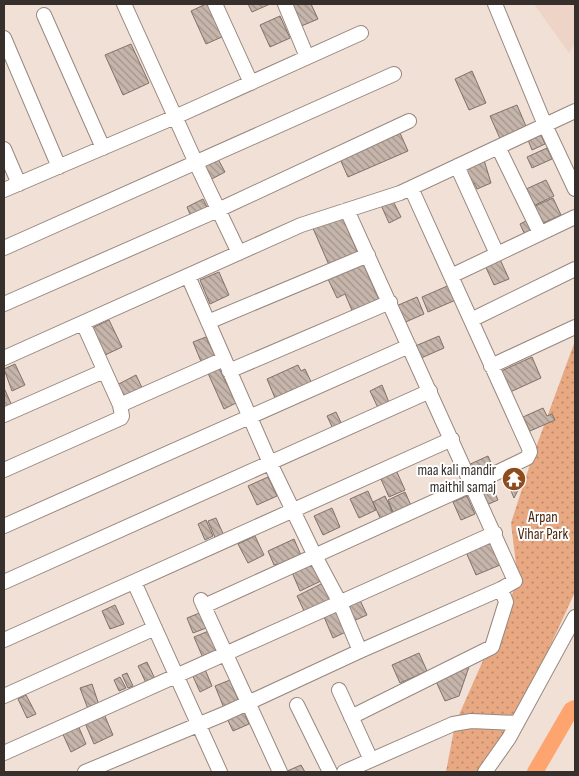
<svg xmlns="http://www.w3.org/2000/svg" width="579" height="776" font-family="'Sofia Sans Condensed',sans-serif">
<defs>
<pattern id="park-dots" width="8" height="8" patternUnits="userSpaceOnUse" patternTransform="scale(1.25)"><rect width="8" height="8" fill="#e8a882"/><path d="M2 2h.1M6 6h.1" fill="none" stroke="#bd896b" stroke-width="1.8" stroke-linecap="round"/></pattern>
<pattern id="building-back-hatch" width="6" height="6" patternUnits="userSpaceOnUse" patternTransform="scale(1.25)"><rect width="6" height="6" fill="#c6b5ab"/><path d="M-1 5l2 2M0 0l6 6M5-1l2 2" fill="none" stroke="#a2948b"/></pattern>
</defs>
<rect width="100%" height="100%" fill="#f1e0d6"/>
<path fill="#edd4c6" d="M534,4H575V43L569,53Z"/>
<path fill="url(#park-dots)" d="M575,341V592L530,690L488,772H446L455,724L518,581L511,523L532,458Z"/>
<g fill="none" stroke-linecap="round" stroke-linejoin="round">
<path stroke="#fea56f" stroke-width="16" d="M535,772L571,710L575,708"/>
</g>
<path fill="url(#building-back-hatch)" stroke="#817168" d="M206,4H209L224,36L206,44L191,11Z
M248,4H270L252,12Z
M289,4H311L318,19L299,27Z
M280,16L290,38L270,47L260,25Z
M131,44L149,83L123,95L105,55Z
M472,71L486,103L469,110L455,79Z
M517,105L528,131L502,143L490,116Z
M400,133L408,151L348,177L340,159Z
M541,135L545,144L532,150L528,140Z
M547,148L552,159L532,168L527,157Z
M218,159L225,172L206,182L199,169Z
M484,160L491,183L477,189L474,183L467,186L460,170Z
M546,180L554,196L531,207L524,190Z
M553,198L561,215L541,224L533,207Z
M203,199L209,211L192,219L187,207Z
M392,199L401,217L389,223L381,205Z
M341,214L358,253L329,265L312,226Z
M530,219L535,231L525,235L520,224Z
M498,255L509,279L494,285L483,261Z
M362,261L380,302L354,315L345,294L337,298L327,277Z
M219,272L229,295L210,304L200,280Z
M452,284L458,299L428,312L422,297Z
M417,297L424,314L401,324L394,307Z
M109,320L122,347L103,356L90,329Z
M439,336L444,348L419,359L413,347Z
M206,337L216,358L202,364L193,342Z
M532,357L541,378L508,393L499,372Z
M15,364L25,385L12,391L4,369Z
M298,365L301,371L305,369L313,386L294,395L292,390L275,398L267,379Z
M218,366L236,403L224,409L207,371Z
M136,375L144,392L123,402L115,386Z
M382,385L390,405L379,410L370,391Z
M4,388L13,408L4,412Z
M543,408L547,416L552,414L555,420L530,431L523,417Z
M336,412L343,427L334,431L327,416Z
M488,456L495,472L473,481L466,466Z
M514,468L524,472L520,486L514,498L503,472Z
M396,470L405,490L389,497L380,477Z
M268,477L277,496L257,505L248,486Z
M491,484L498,500L484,506L477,491Z
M368,491L376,510L359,518L350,499Z
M405,492L413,510L395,517L388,500Z
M385,496L395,518L381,520L373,502Z
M467,496L475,514L461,520L453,502Z
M332,508L340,527L323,535L314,516Z
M216,518L225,538L217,542L208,521Z
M206,520L213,536L205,540L198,524Z
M255,536L264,555L248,563L238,544Z
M294,539L303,560L280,571L277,564L274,565L268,551Z
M490,542L500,565L476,575L466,552Z
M312,561L321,581L300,591L291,570Z
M323,583L332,602L306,615L297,596Z
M358,596L367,615L351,622L342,603Z
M115,605L124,624L110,629L102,611Z
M339,605L350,630L333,638L322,612Z
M202,612L209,627L193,633L187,618Z
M211,630L220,651L203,658L194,637Z
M419,653L427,671L400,683L392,665Z
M472,658L459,696L445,701L434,677Z
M147,662L156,681L147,685L138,666Z
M204,667L212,686L200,692L191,672Z
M127,673L133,686L128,688L122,675Z
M120,677L126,688L119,691L114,680Z
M230,680L239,702L224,708L215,686Z
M92,684L99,705L88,709L80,688Z
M26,695L36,714L27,718L18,699Z
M242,707L249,724L233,731L225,714Z
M104,714L113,735L94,744L85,723Z
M77,723L86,744L71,752L61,730Z
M301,765L305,772H285Z"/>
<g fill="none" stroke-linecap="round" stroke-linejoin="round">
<g stroke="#97877e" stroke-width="16">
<path id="street" d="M124,4L196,163L239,253
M215,4L251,83
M285,4L307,57
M495,4L545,125L575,189
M44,15L103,148
M4,38L59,167
M498,147L540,233
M4,149L19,184
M457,166L497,254
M4,190L175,117L361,33
M4,248L394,74
M188,276L270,463L315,556L340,603L360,651
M451,276L575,217
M4,304L218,210L409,121
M471,320L575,269
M208,322L368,255
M4,358L301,225L400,193L575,111
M491,366L575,327
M229,371L390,302
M120,405L224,359
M4,415L104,371
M4,470L121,418L122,416L120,405L83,323
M4,526L409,346
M4,582L430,391
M134,582L220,772
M201,600L280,772
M204,606L473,484L527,458L530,452L529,448L411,188
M4,640L452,439
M339,690L371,760
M4,696L155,628
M297,705L330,772
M351,717L492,647L506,602L501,589
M4,753L495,533
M85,772L224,714L360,651L501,589L515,581L347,210
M344,772L453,724L471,721L517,723
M485,772L509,738L575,617"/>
</g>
<use href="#street" stroke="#fff" stroke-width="14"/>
</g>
<defs>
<g id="temple-disc" transform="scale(1.25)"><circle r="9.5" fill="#8e4b1c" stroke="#fff"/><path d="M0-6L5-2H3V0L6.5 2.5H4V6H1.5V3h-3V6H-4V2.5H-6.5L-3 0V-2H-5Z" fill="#fff"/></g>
</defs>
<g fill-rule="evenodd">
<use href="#temple-disc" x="514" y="479"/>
</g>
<g text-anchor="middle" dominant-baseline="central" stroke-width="4" stroke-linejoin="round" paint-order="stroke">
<g font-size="15" fill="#362f2b" stroke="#fff" text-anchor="end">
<text x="496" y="470">maa kali mandir<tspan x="496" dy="17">maithil samaj</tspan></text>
</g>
<g font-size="15" fill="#49260f" stroke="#fff">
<text x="543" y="517">Arpan<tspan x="543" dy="17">Vihar Park</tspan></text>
</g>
</g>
<rect width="579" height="776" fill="none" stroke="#362f2b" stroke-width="10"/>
</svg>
